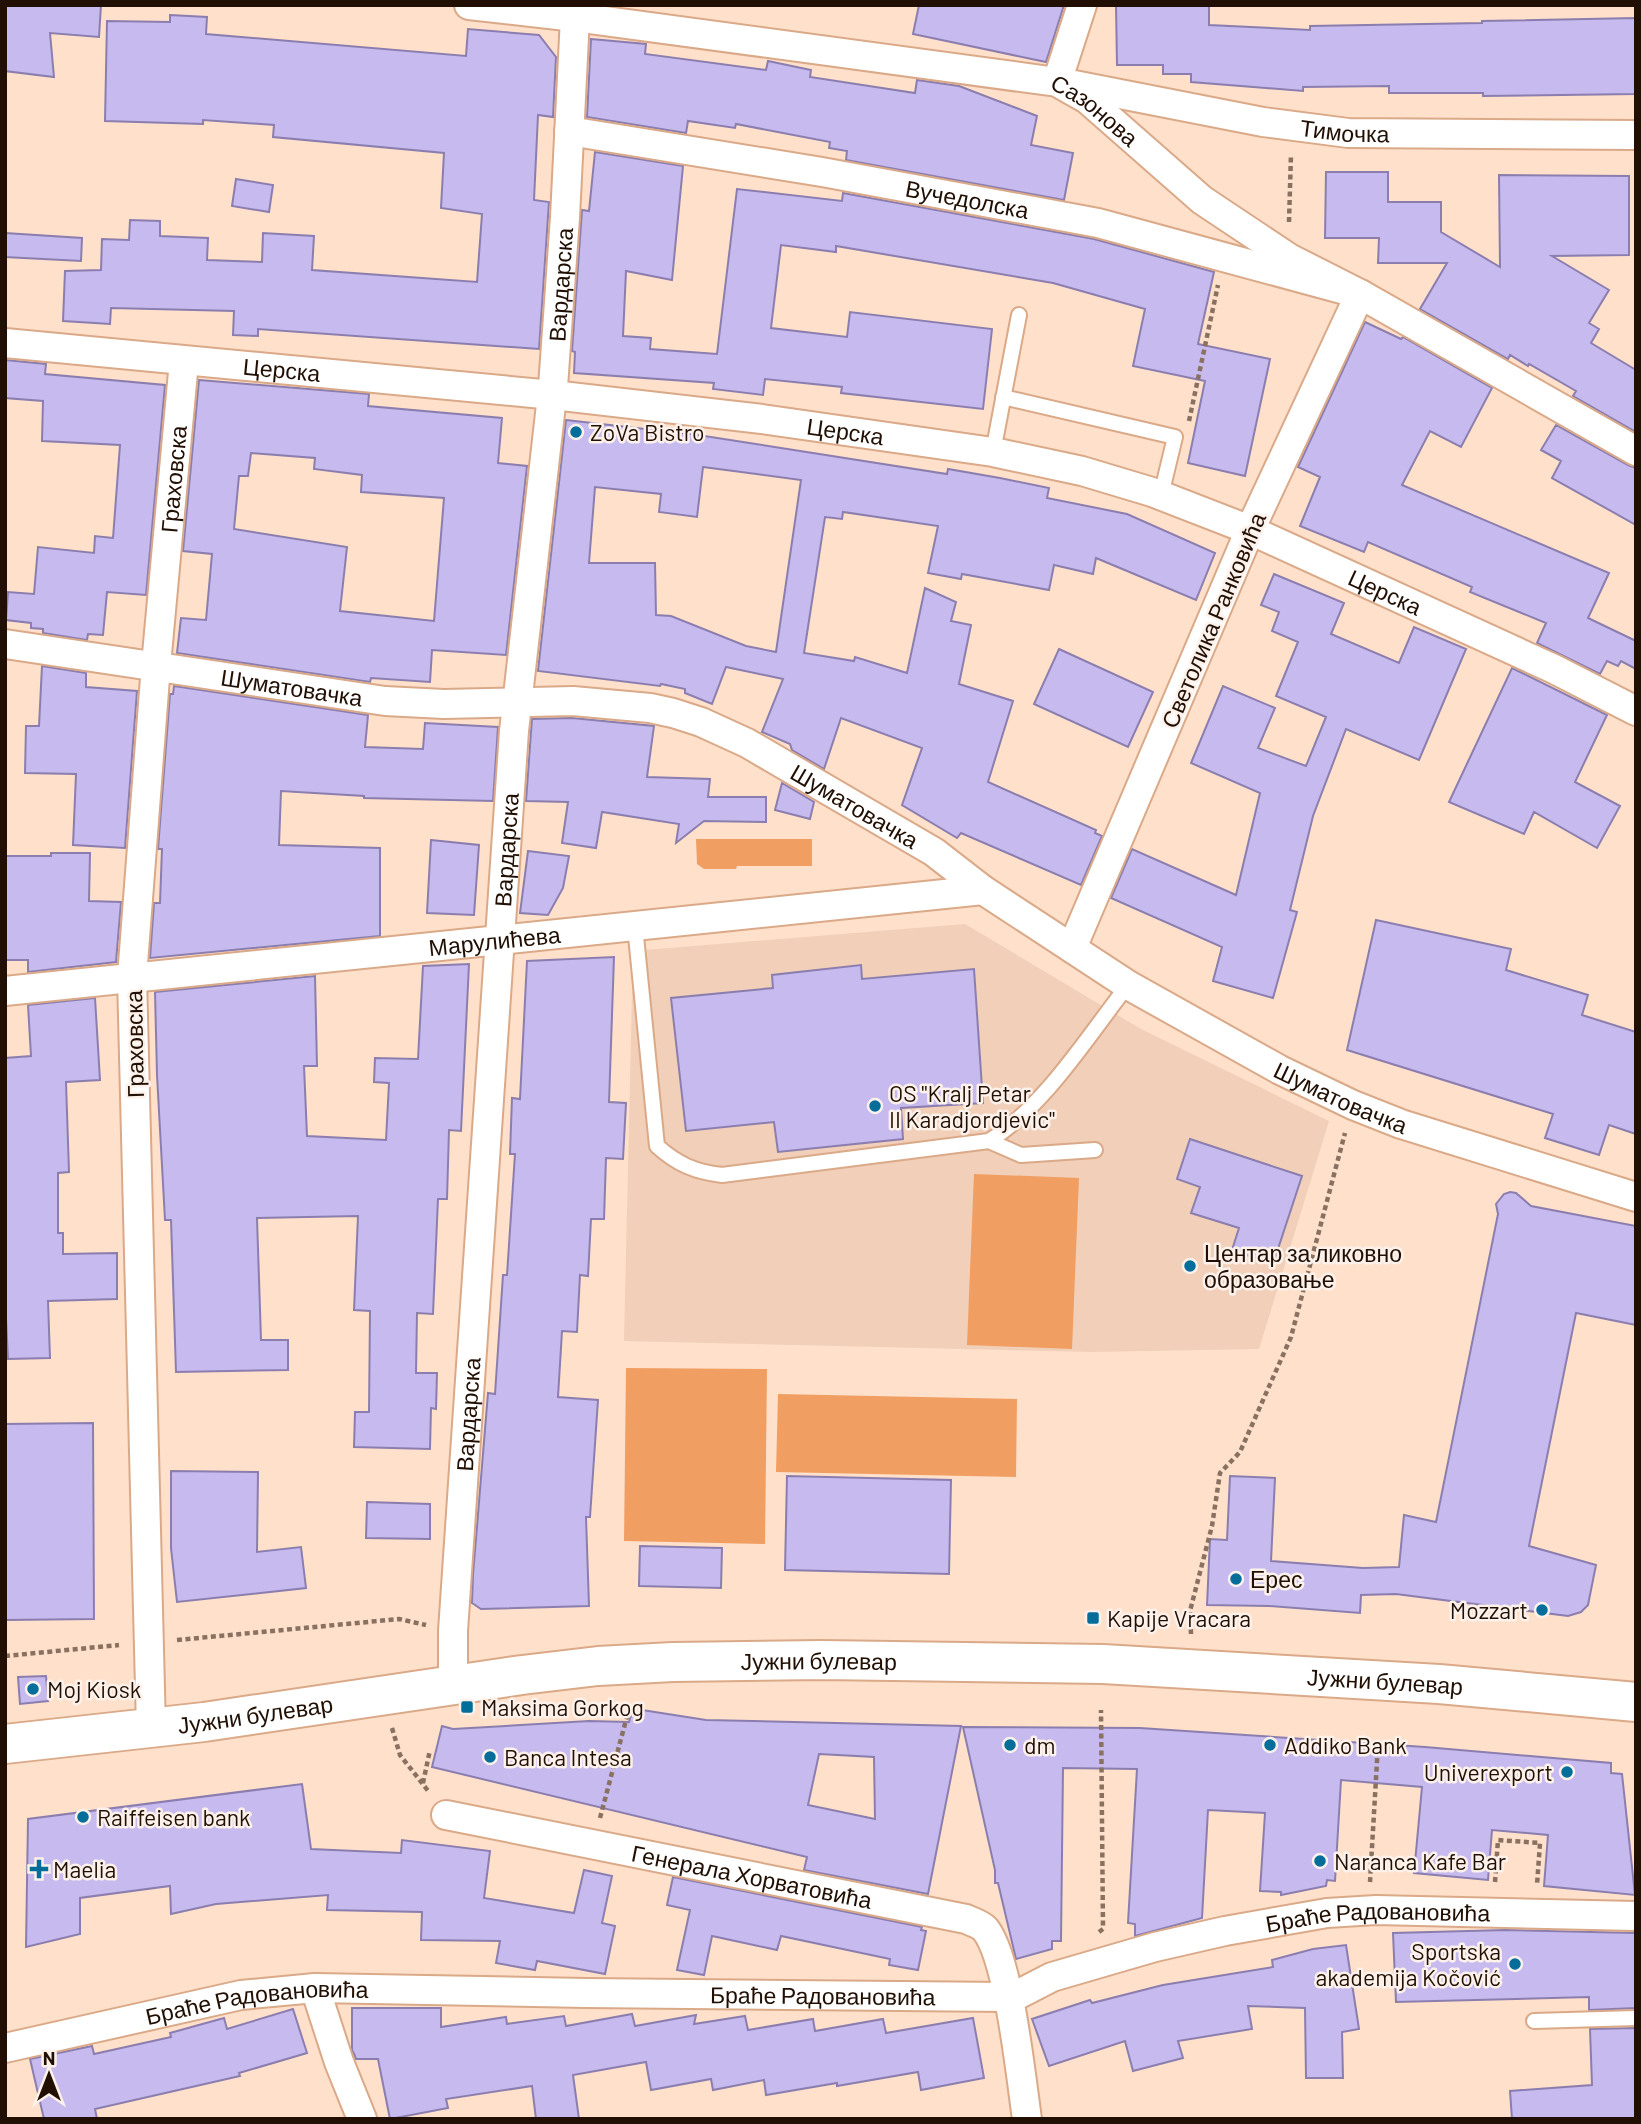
<svg xmlns="http://www.w3.org/2000/svg" width="1641" height="2124" font-family="Barlow,sans-serif">
<rect width="100%" height="100%" fill="#ffe0cb"/>
<path fill="#f1cfb8" d="M965,924L1141,1029L1329,1121L1259,1349L1090,1352L624,1341L633,951Z"/>
<path fill="#f09e62" d="M696,839H812V866H737L736,869H704L697,864Z
M974,1174L1079,1178L1072,1349L967,1345Z
M626,1368L767,1369L765,1544L624,1541Z
M778,1394L1017,1399L1016,1477L776,1472Z"/>
<path fill="#c6baee" stroke="#8b7eaf" stroke-width="2" fill-rule="evenodd" d="M5,5H101L99,37L50,33L54,77L5,71Z
M919,5H1064L1046,62L913,34Z
M1116,5H1209V25L1310,30V26L1482,23V21L1636,18V94L1483,96V93H1389V86L1303,87V91L1191,82V74H1163V65H1117Z
M170,15L207,17L206,34L466,56L468,29L539,35L556,57L553,117L538,115L534,200L549,202L539,349L258,329V336L233,335L234,311L111,308L110,324L63,321L65,271L101,270L102,239L129,240L130,220L160,221V236L208,238L207,260L262,262L263,233L314,236L312,270L477,282L482,214L441,208L444,153L273,137L274,125L203,120V124L105,121L107,21L170,22Z
M591,39L646,44L645,54L766,70L768,61L811,70L810,77L915,93L917,80L959,86L1037,116L1031,145L1073,153L1064,200L846,160L847,151L829,148L830,142L736,124L735,128L688,121L686,133L587,117Z
M595,152L683,166L672,280L626,271L623,336L651,338L650,349L717,354L737,189L842,201L843,193L1094,239L1214,272L1198,344L1270,359L1245,476L1188,463L1205,381L1133,366L1145,309L1053,283L836,246V252L781,245L771,328L847,337L850,312L992,329L983,409L841,393L842,387L765,379L763,395L713,389L714,383L574,373L575,352L572,351L582,210L589,211Z
M1326,172H1388V202H1441V232L1500,267L1499,175L1629,176V255L1552,256L1609,290L1589,323L1599,329L1591,343L1636,370V432L1573,396L1576,391L1529,364L1528,366L1510,355L1508,359L1420,309L1447,263H1378L1379,238H1325Z
M236,179L273,185L269,212L232,206Z
M5,233L82,238L81,261L5,257Z
M1365,322L1401,339L1403,337L1492,388L1461,447L1430,431L1402,485L1609,573L1588,618L1636,641V669L1621,661L1618,666L1607,661L1600,674L1537,643L1546,623L1470,592L1472,587L1368,542L1364,552L1300,526L1320,477L1298,467Z
M5,360L46,364L45,374L165,385L146,595L107,592L103,635L88,634L87,640L43,633V629L31,628V623L6,620L8,592L34,594L38,547L94,553L95,536L113,538L120,445L42,441L43,401L5,398Z
M199,380L369,394L368,406L502,418L498,463L527,466L506,655L432,650L430,682L371,678L370,682L177,653L181,618L206,620L212,554L183,551ZM251,453L315,458L314,469L362,475L361,492L444,498L434,621L340,611L347,547L234,529L239,476H248Z
M566,420L698,435L947,474L948,469L1000,478L1049,488L1047,498L1127,514L1215,553L1196,600L1096,558L1093,574L1054,565L1049,590L962,574L961,579L928,573L938,526L843,512L842,519L825,517L804,653L854,661L855,657L907,673L925,588L956,602L951,621L971,625L959,684L1013,701L988,782L1096,830L1095,833L1102,836L1081,885L961,833L957,838L902,805L922,748L841,718L824,769L792,750L790,744L762,732L783,679L726,667L712,704L685,693V689L661,684L660,686L538,671ZM703,467L801,480L776,652L746,646L671,616L656,615L655,563H589L595,487L661,494L659,512L697,517Z
M1556,425L1628,465L1636,468V525L1552,478L1561,461L1541,450Z
M1274,574L1344,603L1331,634L1399,663L1414,627L1466,649L1419,760L1346,729L1313,816L1290,910L1297,912L1273,998L1213,981L1222,947L1111,898L1132,849L1236,895L1260,793L1191,763L1223,686L1275,708L1258,748L1306,766L1326,717L1276,696L1298,642L1272,631L1279,612L1261,605Z
M1059,649L1153,692L1128,747L1034,704Z
M42,666L86,673V687L137,691L125,848L73,845L76,774L25,773L26,726H39Z
M1512,668L1607,715L1575,782L1620,806L1597,848L1534,812L1524,834L1449,802Z
M174,686L368,715L365,747L423,749L425,723L498,727L493,801L364,798V796L281,791L279,845L380,848V936L150,958L154,903H160L162,849H158L170,694H173Z
M572,718L654,726L647,777L710,779L708,797H766V822L704,821L676,843L679,824L602,812L596,848L562,843L568,802L526,801L531,732L532,719Z
M782,783L814,802L810,819L775,810Z
M431,840L479,845L474,915L427,913Z
M528,851L569,856L563,888L548,915L520,913Z
M51,853H90L89,901L121,902L116,962L28,972V960H5V856H51Z
M1376,920L1511,949L1506,970L1588,995L1582,1015L1636,1032V1134L1609,1125L1599,1155L1545,1138L1553,1114L1347,1050Z
M614,957L609,1102L626,1103L623,1159L606,1158L604,1219H591L588,1276L580,1275L577,1332L562,1331L558,1397L598,1400L590,1517H586L589,1606L481,1609L472,1603L473,1575L488,1393L495,1394L503,1275H507L515,1154H510L512,1098L520,1099L527,961Z
M469,964L461,1131L449,1130L447,1199H438L433,1314L417,1313L416,1373H437L436,1409L431,1408L430,1449L354,1447L355,1412H369L370,1311L354,1310L358,1216L257,1218L261,1340H288V1370L176,1372L171,1220H165L157,1075L155,992L315,976L317,1066H304L307,1136L386,1140L389,1083L374,1082L375,1058L418,1059L423,966Z
M861,965L862,979L974,969L983,1103L901,1108L903,1139L778,1152L774,1122L686,1131L671,998L773,988L772,975Z
M95,998L100,1080L66,1082L69,1172L58,1173V1233H63V1254L117,1253V1299L48,1301L50,1358L8,1359L5,1299V1058L31,1056L28,1005Z
M1190,1139L1302,1176L1273,1264L1232,1250L1239,1228L1191,1213L1200,1187L1177,1179Z
M1510,1192L1516,1193L1531,1206L1636,1226V1325L1576,1313L1529,1546L1596,1565L1588,1605L1581,1612L1568,1616L1396,1594L1361,1595L1360,1613L1269,1606L1207,1605L1210,1539L1227,1540L1230,1476L1275,1478L1271,1561L1363,1568L1399,1567L1404,1515L1436,1522L1498,1214L1496,1204L1504,1194Z
M93,1423L94,1619L6,1620L5,1424Z
M171,1471L258,1472L257,1552L301,1547L306,1588L177,1602L171,1548Z
M787,1476L951,1480L949,1574L785,1570Z
M367,1502L430,1504V1539L366,1538Z
M640,1546L722,1548L721,1588L639,1586Z
M46,1676L48,1701L20,1704L18,1677Z
M642,1710L706,1720L961,1726L928,1894L804,1870L807,1857L432,1767L442,1726L453,1729L589,1721L629,1722L631,1715H641ZM819,1754L874,1757L875,1819L808,1805Z
M963,1727L1140,1728L1425,1747L1611,1763V1773L1622,1774L1635,1895L1544,1886L1548,1835L1492,1830L1488,1880L1414,1873L1422,1787L1341,1780L1335,1881L1327,1880L1326,1886L1281,1895V1892L1260,1891L1265,1813L1208,1810L1202,1918L1135,1936V1924L1128,1923L1137,1769L1063,1768L1061,1941H1052V1949L1016,1959L998,1883H995V1870Z
M302,1784L311,1849L401,1853L402,1840L490,1851L484,1898L574,1913L584,1870L612,1876L602,1923L615,1926L605,1974L537,1961L535,1970L496,1963L500,1941L421,1940L422,1912L327,1910L328,1895L216,1904L171,1914L170,1886L80,1898V1934L26,1947L28,1819Z
M673,1877L922,1927L921,1930L926,1931L918,1970L889,1965L890,1959L781,1936L777,1950L712,1936L704,1975L677,1970L690,1910L667,1905Z
M1506,1930L1636,1933V2008L1589,2010V1997L1396,2002L1393,1933Z
M1346,1945L1359,2029L1342,2032L1343,2078H1306L1305,2008L1248,2006L1252,2029L1178,2041L1183,2058L1133,2071L1125,2041L1049,2066L1032,2019L1090,2000L1092,2003L1163,1985L1273,1967L1272,1960L1313,1949Z
M352,2008H441V2027L506,2017L507,2024L564,2016L566,2026L632,2014L635,2026L696,2015L694,2024L745,2016L748,2030L813,2019L815,2031L883,2019L886,2033L973,2018L984,2078L921,2090L918,2072L837,2086V2083L766,2095L764,2080L713,2090L711,2079L651,2090L646,2062L573,2075L579,2119H536L532,2086L446,2099L448,2108L390,2119L378,2059H356L355,2056L352,2050Z
M293,2009L307,2053L239,2073L240,2076L95,2109L97,2119H44L30,2059L92,2046L94,2054L171,2037L170,2033L224,2018L227,2029Z
M1636,2028V2119H1512L1510,2091L1592,2085L1590,2029Z"/>
<g fill="none" stroke-linecap="round" stroke-linejoin="round">
<g stroke="#daa988" stroke-width="18">
<path id="service" d="M1003,397L1175,437L1161,495
M993,452L1019,315
M635,926L657,1146C677,1164 695,1172 722,1175L989,1141C1044,1107 1088,1036 1128,985
M989,1141L1021,1155L1095,1150
M1534,2021L1636,2018"/>
</g>
<g stroke="#daa988" stroke-width="32">
<g id="minor">
<path id="s1" d="M469,5L575,17L1057,82L1087,99L1202,200L1289,258L1360,294L1636,451"/>
<path d="M1057,82L1082,5"/>
<path id="s2" d="M1074,85L1263,122L1348,133L1636,135"/>
<path id="s3" d="M569,131L822,172L1098,223L1360,294L1250,530L1072,948"/>
<path id="s4" d="M5,343L553,395L762,419L993,452L1082,471L1152,492L1250,530L1554,669L1636,711"/>
<path id="s5" d="M5,644L385,701L444,704L573,701L650,708L673,713L701,722L747,743L934,852L983,890L1128,985L1280,1070L1353,1105L1401,1124L1636,1197"/>
<path id="s6" d="M5,991L983,890"/>
<path id="s7" d="M453,1684V1631L514,731L553,387L565,217L575,17"/>
<path id="s8" d="M151,1728L132,977L156,665L184,361"/>
<path id="s9" d="M446,1815L966,1919C972,1922 980,1924 985,1929C1009,1958 1021,2078 1027,2119"/>
<path d="M315,1988L339,2062L362,2119"/>
<path id="s10" d="M5,2048L241,1995L315,1988L586,1993L1007,1997L1019,1994L1052,1977L1155,1947L1225,1931L1327,1913L1376,1910L1636,1916"/>
</g>
</g>
<g stroke="#daa988" stroke-width="42">
<g id="secondary">
<path id="s11" d="M5,1744L204,1722L522,1675L598,1666L673,1662L821,1660L1103,1664L1439,1684L1636,1702"/>
</g>
</g>
<path stroke="#897161" stroke-width="4.5" stroke-dasharray="5 3.5" stroke-linecap="butt" d="M1289,222L1291,154
M1189,421L1218,285
M1191,1634L1190,1611L1212,1526L1220,1473L1240,1452L1291,1337L1345,1133
M177,1640L399,1619L426,1625
M5,1656L119,1645
M392,1728L400,1755L429,1792
M423,1783L430,1750
M600,1818L630,1705
M1370,1882L1378,1744
M1495,1882L1498,1840L1540,1843L1537,1885
M1099,1932L1103,1929L1101,1710"/>
<use href="#service" stroke="#fff" stroke-width="14"/>
<use href="#minor" stroke="#fff" stroke-width="28"/>
<use href="#secondary" stroke="#fff" stroke-width="38"/>
</g>
<g fill="#046d9a" stroke="#fcf2eb" stroke-width="2.5">
<circle cx="576" cy="432" r="7"/>
<circle cx="875" cy="1106" r="7"/>
<circle cx="1190" cy="1266" r="7"/>
<circle cx="1236" cy="1579" r="7"/>
<circle cx="1542" cy="1610" r="7"/>
<rect x="1086" y="1611" width="14" height="14" rx="3.5"/>
<circle cx="33" cy="1689" r="7"/>
<rect x="460" y="1700" width="14" height="14" rx="3.5"/>
<circle cx="1010" cy="1745" r="7"/>
<circle cx="1270" cy="1745" r="7"/>
<circle cx="490" cy="1757" r="7"/>
<circle cx="1567" cy="1772" r="7"/>
<circle cx="83" cy="1817" r="7"/>
<circle cx="1320" cy="1861" r="7"/>
<path d="M35.5 1858.5h7v7h7v7h-7v7h-7v-7h-7v-7h7z"/>
<circle cx="1515" cy="1964" r="7"/>
</g>
<g text-anchor="middle" dominant-baseline="central" stroke-width="5" stroke-linejoin="round" paint-order="stroke">
<g font-size="23" fill="#210f04" stroke="#fcf2eb">
<text stroke="none"><textPath href="#s1" startOffset="640">Сазонова</textPath></text>
<text stroke="none"><textPath href="#s2" startOffset="275">Тимочка</textPath></text>
<text stroke="none"><textPath href="#s3" startOffset="404">Вучедолска</textPath></text>
<text stroke="none"><textPath href="#s7" startOffset="1404">Вардарска</textPath></text>
<text stroke="none"><textPath href="#s4" startOffset="278">Церска</textPath></text>
<text stroke="none"><textPath href="#s4" startOffset="845">Церска</textPath></text>
<text stroke="none"><textPath href="#s8" startOffset="1251">Граховска</textPath></text>
<text stroke="none"><textPath href="#s4" startOffset="1412">Церска</textPath></text>
<text transform="translate(1213 620) rotate(-67)">Светолика Ранковића</text>
<text stroke="none"><textPath href="#s5" startOffset="290">Шуматовачка</textPath></text>
<text stroke="none"><textPath href="#s5" startOffset="878">Шуматовачка</textPath></text>
<text stroke="none"><textPath href="#s7" startOffset="836">Вардарска</textPath></text>
<text stroke="none"><textPath href="#s6" startOffset="492">Марулићева</textPath></text>
<text transform="translate(134 1044) rotate(-91)">Граховска</text>
<text stroke="none"><textPath href="#s5" startOffset="1446">Шуматовачка</textPath></text>
<text stroke="none"><textPath href="#s7" startOffset="270">Вардарска</textPath></text>
<text stroke="none"><textPath href="#s11" startOffset="819">Јужни булевар</textPath></text>
<text stroke="none"><textPath href="#s11" startOffset="1386">Јужни булевар</textPath></text>
<text stroke="none"><textPath href="#s11" startOffset="252">Јужни булевар</textPath></text>
<text stroke="none"><textPath href="#s9" startOffset="312">Генерала Хорватовића</textPath></text>
<text stroke="none"><textPath href="#s10" startOffset="1391">Браће Радовановића</textPath></text>
<text stroke="none"><textPath href="#s10" startOffset="824">Браће Радовановића</textPath></text>
<text stroke="none"><textPath href="#s10" startOffset="257">Браће Радовановића</textPath></text>
</g>
<g font-size="23" fill="#210f04" stroke="#fcf2eb" text-anchor="start">
<text x="590" y="432">ZoVa Bistro</text>
<text x="889" y="1093">OS "Kralj Petar<tspan x="889" dy="26">II Karadjordjevic"</tspan></text>
<text x="1204" y="1253">Центар за ликовно<tspan x="1204" dy="26">образовање</tspan></text>
<text x="1250" y="1579">Ерес</text>
<text x="1528" y="1610" text-anchor="end">Mozzart</text>
<text x="1107" y="1618">Kapije Vracara</text>
<text x="47" y="1689">Moj Kiosk</text>
<text x="481" y="1707">Maksima Gorkog</text>
<text x="1024" y="1745">dm</text>
<text x="1284" y="1745">Addiko Bank</text>
<text x="504" y="1757">Banca Intesa</text>
<text x="1553" y="1772" text-anchor="end">Univerexport</text>
<text x="97" y="1817">Raiffeisen bank</text>
<text x="1334" y="1861">Naranca Kafe Bar</text>
<text x="53" y="1869">Maelia</text>
<text x="1501" y="1951" text-anchor="end">Sportska<tspan x="1501" dy="26">akademija Kočović</tspan></text>
</g>
</g>
<rect width="1641" height="2124" fill="none" stroke="#210f04" stroke-width="14"/>
<g transform="translate(49 2075)" stroke="#fcf2eb" stroke-width="5" paint-order="stroke">
<path d="M0-5L12 26L0 18L-12 26Z" fill="#210f04"/>
<text y="-10" font-size="19" font-weight="bold" text-anchor="middle" fill="#210f04">N</text>
</g>
</svg>
